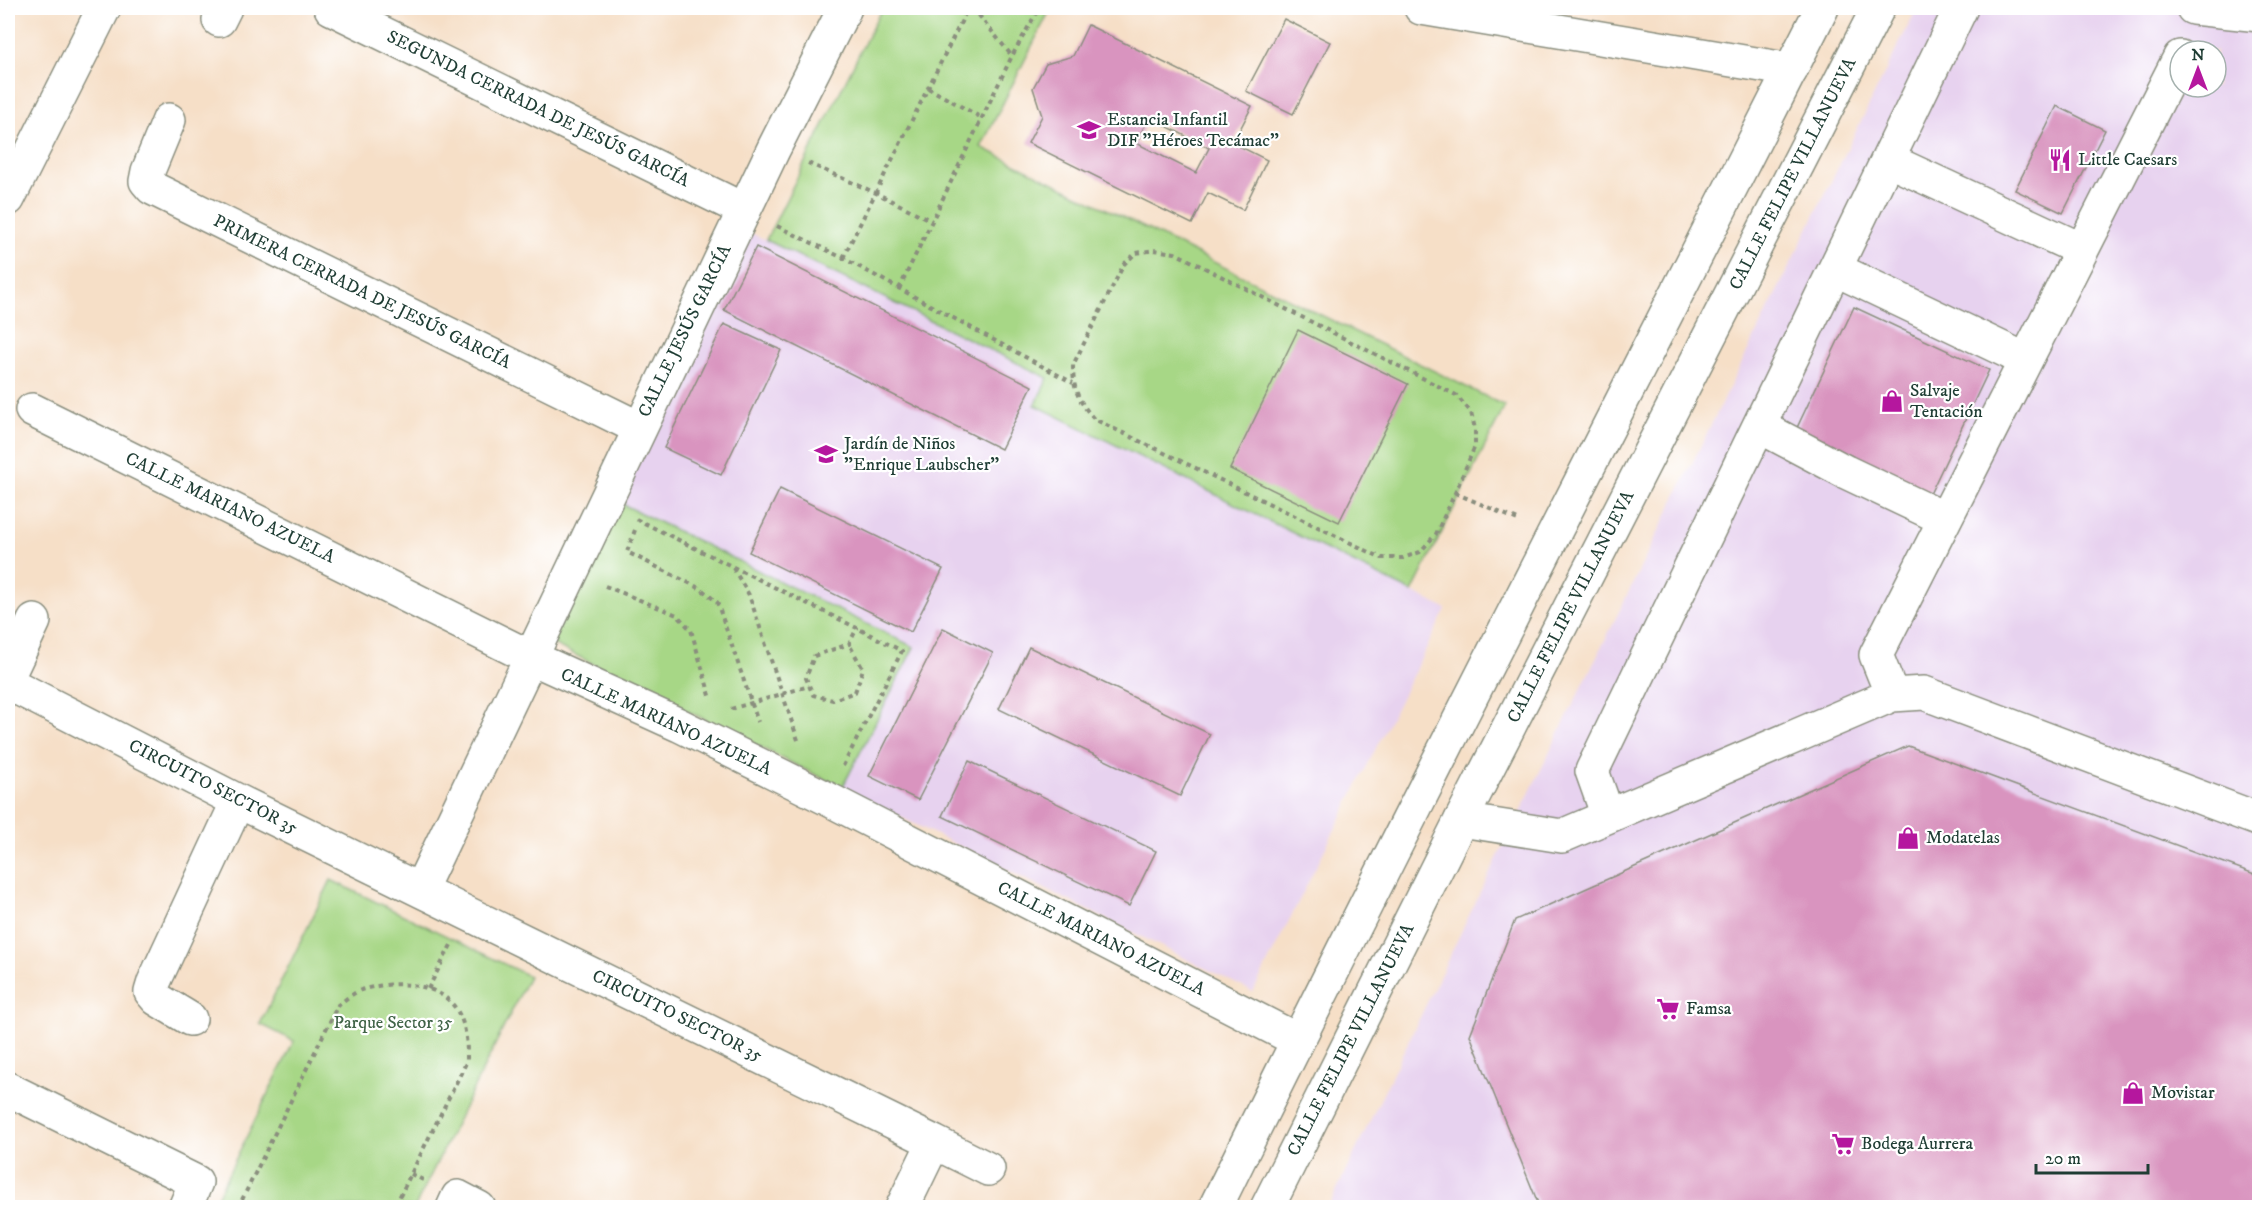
<svg xmlns="http://www.w3.org/2000/svg" width="2267" height="1215" font-family="'IM FELL DW Pica',serif">
<rect width="100%" height="100%" fill="#fff"/>
<filter id="ink" filterUnits="userSpaceOnUse"><feTurbulence type="fractalNoise" baseFrequency=".0167" numOctaves="2"/><feDisplacementMap in="SourceGraphic" scale="12" xChannelSelector="R" yChannelSelector="G"/><feConvolveMatrix kernelMatrix="1 2 1 2 8 2 1 2 1" color-interpolation-filters="sRGB"/></filter>
<filter id="wash" filterUnits="userSpaceOnUse"><feTurbulence type="fractalNoise" baseFrequency=".008" numOctaves="4" result="noise"/><feDisplacementMap in="SourceGraphic" scale="24" xChannelSelector="R" yChannelSelector="G"/><feGaussianBlur stdDeviation="1.35" result="paint"/><feColorMatrix in="noise" values="0 0 0 0 0 0 0 0 0 0 0 0 0 0 0 0 0 1.4 0 .05"/><feComposite in="paint" operator="in"/></filter>
<g filter="url(#wash)">
<rect width="100%" height="100%" fill="#f6dfc7"/>
<path fill="#e7d2ef" fill-rule="evenodd" d="M1917,8H2259V1207L1328,1208L1479,895ZM2180,51H2216V87H2180Z
M751,233L1048,378L1035,405L1446,609L1253,992L842,788L913,647L618,502Z"/>
<path fill="#a7d786" stroke="#638a5d" stroke-width="1.5" d="M882,8H1051L981,147L1505,406L1412,592L1035,405L1048,378L766,240Z
M618,502L914,647L842,788L551,643Z
M331,880L529,976L415,1207H212L294,1041L260,1024Z"/>
<g id="blocks">
<path fill="#d994bf" fill-rule="evenodd" d="M1284,19L1330,42L1293,114L1246,91Z
M1088,25L1252,106L1233,143L1267,160L1243,210L1208,193L1192,224L1028,143L1042,116L1033,88L1046,64L1073,56ZM1149,117L1209,148L1196,173L1136,143Z
M2057,106L2105,130L2063,213L2015,190Z
M756,247L1032,386L1001,449L724,310Z
M1854,307L1989,370L1930,494L1795,432Z
M724,324L781,350L721,475L664,448Z
M1298,330L1408,384L1339,522L1230,469Z
M780,489L943,569L911,632L749,552Z
M943,628L993,653L918,800L869,776Z
M1029,647L1210,734L1180,796L999,709Z
M1908,746L2260,876V1208H1540L1470,1035L1515,920Z
M969,761L1156,851L1129,906L942,816Z"/>
</g>
</g>
<g filter="url(#ink)">
<use href="#blocks" fill-opacity="0" stroke="#8a8e7e" stroke-width="1.5"/>
<g fill="none" stroke-linecap="round" stroke-linejoin="round">
<g stroke="#8a8e7e" stroke-width="36">
<path id="minor" d="M331,8L744,210
M1421,8L1791,70
M2193,8L2260,15
M219,20L225,8
M169,120L148,171L146,181L152,188L639,428
M1888,160L2082,250
M1835,269L2026,360
M32,410L530,657L679,725L826,798L1297,1040
M1759,426L1846,472L1945,519
M8,676L34,621
M8,683L238,801L934,1142L902,1208
M1892,695L1876,655L2180,57
M1608,816L1592,771L1961,8
M1461,820L1562,836L1892,695L1924,693L2260,820
M420,890L774,148L845,8
M190,1019L157,999L151,992L154,982L238,801
M8,1089L196,1182L185,1208
M934,1142L988,1169
M453,1208L458,1197L479,1208"/>
</g>
<g stroke="#8a8e7e" stroke-width="36">
<path id="major" d="M1215,1208C1413,805 1620,407 1822,8
M1267,1208L1461,820L1878,8"/>
</g>
<g stroke="#8a8e7e" stroke-width="36">
<path id="highway" d="M8,199L104,8"/>
</g>
<path stroke="#8a8e7e" stroke-width="4" stroke-dasharray="4.5 4.5" stroke-linecap="butt" d="M973,8L1012,56
M928,88L982,118
M808,163L876,193L932,221
M777,226L843,258L1073,383
M1154,250L1175,253L1456,395L1471,412L1475,429V446L1455,493L1436,534L1420,552L1403,558H1382L1094,419C1078,400 1073,390 1073,365L1124,264L1136,253Z
M843,258L968,8
M899,289L1012,56L1039,8
M1455,493L1520,521
M636,519L857,628L849,644L814,656L806,678L813,695L833,700L855,692L863,669L849,644
M635,530L627,552L701,589L717,602L758,722
M733,568L749,595L799,743
M605,586L677,615L691,630L711,699
M731,709L809,686
M843,766L902,651L857,628
M428,989L451,945
M411,1174L427,1182
M238,1208L338,1005C345,1000 353,993 361,990C393,980 444,980 460,1016C467,1031 467,1046 467,1061L394,1208"/>
<use href="#minor" stroke="#fff" stroke-width="33"/>
<use href="#major" stroke="#fff" stroke-width="33"/>
<use href="#highway" stroke="#fff" stroke-width="33"/>
</g>
</g>
<defs>
<g id="school-bare" transform="scale(1.8)"><path d="M0-5L7-2L0 1L-7-2ZM-4 1L0 2.5L4 1V4Q0 6-4 4Z" fill="#b5179e" stroke="#fff" stroke-width="2.5" paint-order="stroke"/></g>
<g id="restaurant-bare" transform="scale(1.8)"><path d="M-5-6h1v4h1v-4h1v4h1v-4h1v5L-1.5 .5V6h-2V.5L-5-1ZM5-6V6H3V1.5H1.5Q1.5-4 5-6Z" fill="#b5179e" stroke="#fff" stroke-width="2.5" paint-order="stroke"/></g>
<g id="shop-bare" transform="scale(1.8)"><path d="M-5-2.5h2.3a2.7 3.5 0 0 1 5.4 0H5L5.5 6h-11ZM-1.5-2.5h3a1.5 2.3 0 0 0-3 0Z" fill="#b5179e" stroke="#fff" stroke-width="2.5" paint-order="stroke"/></g>
<g id="supermarket-bare" transform="scale(1.8)"><path d="M-6-5.5h2.5l.6 2H6L4.5 2H-2.5L-4.4-4H-6ZM-1.5 3.2a1.3 1.3 0 1 0 .1 0ZM3 3.2a1.3 1.3 0 1 0 .1 0Z" fill="#b5179e" stroke="#fff" stroke-width="2.5" paint-order="stroke"/></g>
</defs>
<g fill-rule="evenodd">
<use href="#school-bare" x="1089" y="130"/>
<use href="#restaurant-bare" x="2060" y="160"/>
<use href="#shop-bare" x="1892" y="401"/>
<use href="#school-bare" x="826" y="454"/>
<use href="#shop-bare" x="1908" y="838"/>
<use href="#supermarket-bare" x="1668" y="1009"/>
<use href="#shop-bare" x="2133" y="1093"/>
<use href="#supermarket-bare" x="1843" y="1144"/>
</g>
<g text-anchor="middle" dominant-baseline="central" stroke-width="4.5" stroke-linejoin="round" paint-order="stroke">
<g font-size="18" fill="#1f3d34" stroke="#fff">
<text transform="translate(538 109) rotate(26)">SEGUNDA CERRADA DE JESÚS GARCÍA</text>
<text transform="translate(1793 174) rotate(-63)">CALLE FELIPE VILLANUEVA</text>
<text transform="translate(362 292) rotate(26)">PRIMERA CERRADA DE JESÚS GARCÍA</text>
<text transform="translate(685 331) rotate(-64)">CALLE JESÚS GARCÍA</text>
<text transform="translate(230 508) rotate(26)">CALLE MARIANO AZUELA</text>
<text transform="translate(1571 607) rotate(-63)">CALLE FELIPE VILLANUEVA</text>
<text transform="translate(666 722) rotate(25)">CALLE MARIANO AZUELA</text>
<text transform="translate(213 787) rotate(27)">CIRCUITO SECTOR 35</text>
<text transform="translate(1101 939) rotate(27)">CALLE MARIANO AZUELA</text>
<text transform="translate(677 1016) rotate(26)">CIRCUITO SECTOR 35</text>
<text transform="translate(1351 1040) rotate(-63)">CALLE FELIPE VILLANUEVA</text>
</g>
<g font-size="18" fill="#1f3d34" stroke="#fff" text-anchor="start">
<text x="1107" y="120">Estancia Infantil<tspan x="1107" dy="21">DIF "Héroes Tecámac"</tspan></text>
<text x="2078" y="160">Little Caesars</text>
<text x="1910" y="391">Salvaje<tspan x="1910" dy="21">Tentación</tspan></text>
<text x="844" y="444">Jardín de Niños<tspan x="844" dy="21">"Enrique Laubscher"</tspan></text>
<text x="1926" y="838">Modatelas</text>
<text x="1686" y="1009">Famsa</text>
<text x="2151" y="1093">Movistar</text>
<text x="1861" y="1144">Bodega Aurrera</text>
</g>
<g font-size="18" fill="#416448" stroke="#fff">
<text x="393" y="1023">Parque Sector 35</text>
</g>
</g>
<rect width="2267" height="1215" fill="none" stroke="#fff" stroke-width="30"/>
<g transform="translate(2198 69)"><circle r="28" fill="#ffffff" stroke="#a5b1ae" stroke-width="1.5"/>
<path d="M0-4.5L10 22L0 15L-10 22Z" fill="#b5179e"/>
<text y="-9" font-size="16" font-weight="bold" text-anchor="middle" fill="#1f3d34">N</text>
</g>
<path d="M2036 1164v9h112v-9" fill="none" stroke="#1f3d34" stroke-width="3"/>
<text x="2045" y="1164" font-size="18" fill="#1f3d34" stroke="#ffffff" stroke-width="4.5" paint-order="stroke">20 m</text>
</svg>
